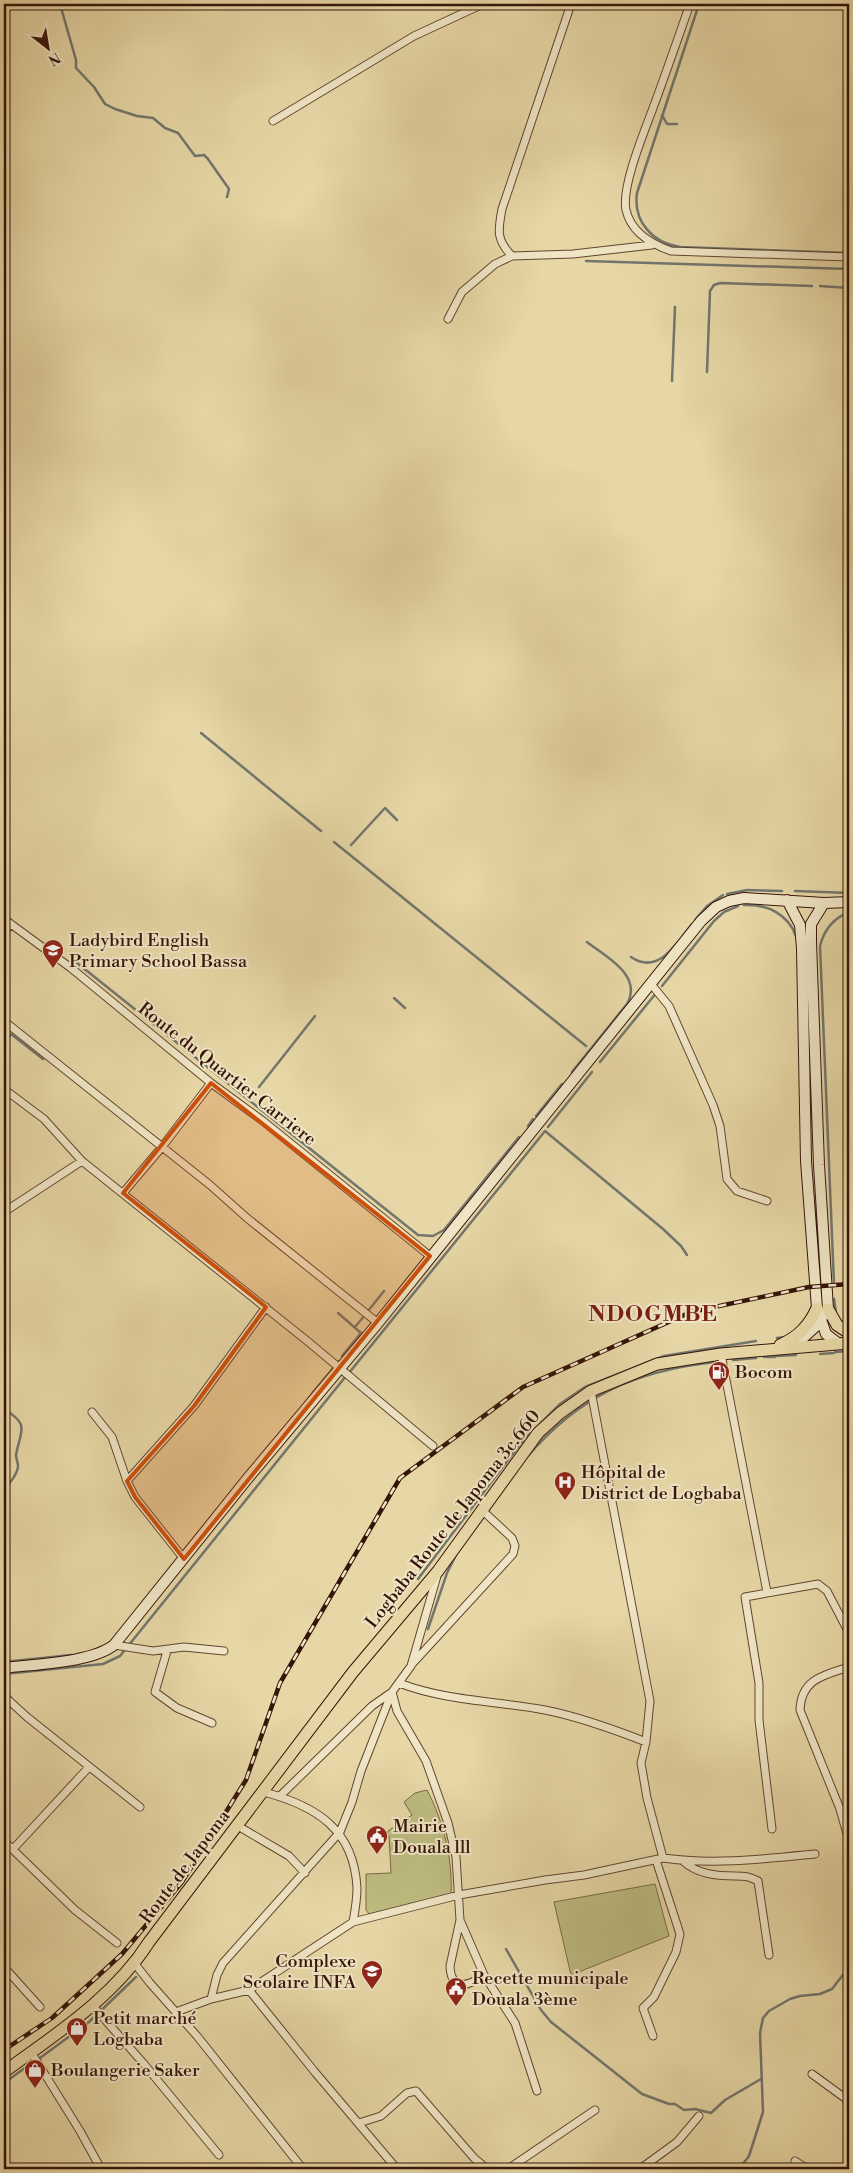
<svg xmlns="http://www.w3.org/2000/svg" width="853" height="2173" font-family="'Libre Bodoni',serif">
<rect width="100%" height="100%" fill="#e7d7a6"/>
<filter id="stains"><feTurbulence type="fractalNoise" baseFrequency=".004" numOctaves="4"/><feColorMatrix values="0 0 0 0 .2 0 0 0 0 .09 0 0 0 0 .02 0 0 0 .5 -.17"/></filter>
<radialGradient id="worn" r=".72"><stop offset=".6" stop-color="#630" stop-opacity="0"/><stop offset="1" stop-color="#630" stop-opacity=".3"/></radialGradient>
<path fill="#bdbc81" stroke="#7a6844" d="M427,1790C444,1822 453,1860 451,1897L441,1901L414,1903L369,1914L366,1910V1874L391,1873L389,1836H386L388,1831L412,1815L404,1802L415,1793Z
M655,1884L669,1936L571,1975L554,1902Z"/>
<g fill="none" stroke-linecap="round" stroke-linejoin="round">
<path stroke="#73766e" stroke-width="2.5" d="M60,4L76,60V68L94,87L105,104L115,109L137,116L153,118L165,128L178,133L195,156L204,155L208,159L229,189L227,197
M699,4L637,193C633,222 653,243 680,247L849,253
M662,115L667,124H677
M586,261L849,269
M820,286L849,288
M707,372L710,291L714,285L720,283L812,286
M672,381L675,307
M201,733L321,831
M334,842L586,1046
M351,845L385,808L397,820
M795,891L849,893
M727,894L747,890L782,891
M744,905C767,904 788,914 796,936
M695,920L707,906L723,895
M631,957C659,976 676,943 692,924
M72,959L418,1235L433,1236L444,1230L519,1137
M662,986L714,921L724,912L738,906
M394,998L405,1008
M4,1044L11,1034L43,1059
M600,1062L657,992
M572,1072L627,1004C643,975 606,957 587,942
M259,1087L315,1016
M536,1116L562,1084
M528,1126L533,1119
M548,1127L592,1072
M834,1284L820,946C824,930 834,918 849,912
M834,1299L836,1313
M368,1311L384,1291
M338,1313L361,1333L342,1356
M355,1327L365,1315
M777,1338L785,1337
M835,1352L849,1351
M820,1354L834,1353
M777,1356L796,1355
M764,1357H775
M733,1360L756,1358
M349,1373L545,1131L663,1229L681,1246L687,1255
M315,1390L339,1361
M309,1398L314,1391
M4,1409C31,1425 20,1431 16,1455C16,1459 18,1462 18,1466C18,1473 9,1485 4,1489
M527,1457C580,1395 635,1371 715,1362
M418,1579L521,1443L560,1404L585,1387L664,1356L756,1341
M428,1629L447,1573L457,1553
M4,1662L71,1655
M4,1674L103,1664L120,1656L346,1376
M4,1689L11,1698
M506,1949L541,2010L551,2022L642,2094L669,2104H675L684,2110L695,2109L711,2113L725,2100L761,2079
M40,2058L89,2022L136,1977
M4,2083L29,2065
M739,2169L749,2156L763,2112L760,2033L763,2018L769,2011L790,1999L800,1996L820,1994L832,1989L849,1967"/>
<g stroke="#62452f" stroke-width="9">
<path id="street" d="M690,4C678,38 666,73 653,108C645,130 621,187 626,210C631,232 651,244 671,251L849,257
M273,121L414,36L483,4
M512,256C496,240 498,230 502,209L571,4
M448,319L462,292L495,264L512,256L573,254L652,245
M4,919L71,968L211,1083L263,1121L430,1256
M4,931L11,924
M651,984L669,1006L713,1105L720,1126L727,1179L737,1191L767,1201
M4,1021L210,1185L247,1218L378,1323
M4,1089L44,1119L82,1161
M123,1193L162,1147L211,1083
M4,1212L82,1161L306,1340L433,1446
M721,1354L767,1592
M92,1412L112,1437L127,1481L135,1497L184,1559
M127,1481L194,1406L266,1307
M114,1645L153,1651L184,1647L224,1651
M167,1651L155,1692L177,1708L212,1723
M413,1663L513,1554L515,1546L512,1538L483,1511
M399,1683C446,1701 496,1701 545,1710C580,1717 613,1729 646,1742
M4,1696L27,1717L140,1807
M264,1792C316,1806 354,1829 357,1888C357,1899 355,1911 353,1922
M280,1796L372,1706L392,1692L397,1711L426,1761L448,1823L456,1857L460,1920L484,1975L515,2023L537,2091
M238,1826L289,1856L305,1873
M772,1829L759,1720V1683L745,1597L818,1584L827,1591L849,1633
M847,1834L840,1809L800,1710C801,1679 824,1675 849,1667
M4,1841L75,1910L117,1943
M13,1849L89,1767
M663,1858C713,1865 764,1859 815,1854
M683,1861C697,1874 716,1876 735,1876C744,1876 749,1876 758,1881L769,1955
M460,1920L450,1966C451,1992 469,1986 484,1975
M135,1964L150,1983L197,2036L303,2169
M4,1967L40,2007
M249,1990L314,2071L397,2169
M211,1999L217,1975L223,1963L340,1832L352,1802L361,1771L392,1692L411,1666L437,1576
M92,2005L144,2064L219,2155
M176,2012L211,1999L249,1990L353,1922L459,1895L545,1880L584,1875L663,1858L647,1798L641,1763L646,1742L650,1701L591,1391
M653,2036L643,2008L654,1997L676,1952L680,1934L656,1860
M31,2052L80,2131L101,2169
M812,2074L849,2101
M359,2123L381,2116L407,2093L416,2091L474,2158L487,2169
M795,2161L807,2169
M508,2169L595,2110
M640,2169L677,2142L699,2116"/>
</g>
<g stroke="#361407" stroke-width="12">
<path id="secondary" d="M787,900L800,925L802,948L806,1161L817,1308L826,1334L839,1344
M793,1347L815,1327L828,1309L819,1165L811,942V924L824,903
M4,1668C34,1664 91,1663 114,1645L248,1478L378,1323L701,921L716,907L729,901L744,898L824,903L849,902"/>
</g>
<g stroke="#361407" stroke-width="13">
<path id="primary" d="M828,1309L837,1325L849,1333
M780,1345C798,1337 809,1326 817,1308
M4,2072C56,2034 114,1997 149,1942L353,1672L438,1571L538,1433L560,1413L591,1391L657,1364L721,1354L849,1343"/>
</g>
<use href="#street" stroke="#efe5c5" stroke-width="7"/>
<use href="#secondary" stroke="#efe5c5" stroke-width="10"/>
<use href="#primary" stroke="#e7d7a6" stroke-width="11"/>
<g stroke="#361407" stroke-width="4.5">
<path id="rail" d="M4,2050L52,2018L122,1954L182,1882L246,1780L280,1683L400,1478L523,1387L691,1312L809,1287L849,1284"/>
</g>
<use href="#rail" stroke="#efe5c5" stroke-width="2.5" stroke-dasharray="8" stroke-linecap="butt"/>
</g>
<path fill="#cd4f0b" fill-opacity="0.2" stroke="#cd4f0b" stroke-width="4" stroke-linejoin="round" d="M211,1083L430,1256L184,1559L135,1497L127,1481L194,1406L266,1307L123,1193Z"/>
<defs>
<g id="school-pin" transform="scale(1.125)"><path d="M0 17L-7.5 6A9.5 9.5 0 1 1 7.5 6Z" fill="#8f2418" stroke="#efe5c5"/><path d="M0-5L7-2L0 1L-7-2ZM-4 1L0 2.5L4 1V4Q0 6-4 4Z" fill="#fff"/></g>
<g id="fuel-pin" transform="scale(1.125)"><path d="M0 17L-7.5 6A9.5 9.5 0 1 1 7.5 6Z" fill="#8f2418" stroke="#efe5c5"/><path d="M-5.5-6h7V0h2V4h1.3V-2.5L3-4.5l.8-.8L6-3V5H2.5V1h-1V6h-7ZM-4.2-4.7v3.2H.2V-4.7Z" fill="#fff"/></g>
<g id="hospital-pin" transform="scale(1.125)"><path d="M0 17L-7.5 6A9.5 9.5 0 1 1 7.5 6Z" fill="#8f2418" stroke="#efe5c5"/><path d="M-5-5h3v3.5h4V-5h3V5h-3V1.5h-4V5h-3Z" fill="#fff"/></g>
<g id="civic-pin" transform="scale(1.125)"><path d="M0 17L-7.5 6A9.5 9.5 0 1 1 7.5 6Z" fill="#8f2418" stroke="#efe5c5"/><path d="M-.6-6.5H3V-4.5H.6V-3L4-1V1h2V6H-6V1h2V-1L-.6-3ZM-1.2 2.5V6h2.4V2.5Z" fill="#fff"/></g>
<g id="shop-pin" transform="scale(1.125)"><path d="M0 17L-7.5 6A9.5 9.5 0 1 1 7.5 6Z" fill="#8f2418" stroke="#efe5c5"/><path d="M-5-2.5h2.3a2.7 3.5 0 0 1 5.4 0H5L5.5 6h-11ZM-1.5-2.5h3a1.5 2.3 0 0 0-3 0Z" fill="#fff"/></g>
</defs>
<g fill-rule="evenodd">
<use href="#school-pin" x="53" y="950"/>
<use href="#fuel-pin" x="719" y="1372"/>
<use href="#hospital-pin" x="565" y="1482"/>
<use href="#civic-pin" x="377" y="1836"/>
<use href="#school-pin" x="372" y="1971"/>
<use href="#civic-pin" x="456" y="1988"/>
<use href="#shop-pin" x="77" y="2028"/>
<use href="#shop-pin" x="35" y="2070"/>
</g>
<g text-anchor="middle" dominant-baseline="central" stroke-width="4" stroke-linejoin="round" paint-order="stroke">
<g font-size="18" fill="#361407" stroke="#efe5c5" text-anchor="start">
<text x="69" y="940">Ladybird English<tspan x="69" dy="21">Primary School Bassa</tspan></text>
<text x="735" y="1372">Bocom</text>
<text x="581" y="1472">Hôpital de<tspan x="581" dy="21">District de Logbaba</tspan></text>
<text x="393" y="1826">Mairie<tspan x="393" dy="21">Douala lll</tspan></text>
<text x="356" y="1961" text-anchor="end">Complexe<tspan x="356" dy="21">Scolaire INFA</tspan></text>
<text x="472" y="1978">Recette municipale<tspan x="472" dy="21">Douala 3ème</tspan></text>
<text x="93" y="2018">Petit marché<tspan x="93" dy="21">Logbaba</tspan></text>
<text x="51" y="2070">Boulangerie Saker</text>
</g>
<g font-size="18" fill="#361407" stroke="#efe5c5">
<text transform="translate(227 1074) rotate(38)">Route du Quartier Carriere</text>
<text transform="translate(453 1519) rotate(-52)">Logbaba Route de Japoma 3c.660</text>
<text transform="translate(185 1867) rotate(-53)">Route de Japoma</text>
</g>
<g font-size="22" font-weight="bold" letter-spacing="1" fill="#7a1f14" stroke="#efe5c5">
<text x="653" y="1314">NDOGMBE</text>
</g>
</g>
<rect width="853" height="2173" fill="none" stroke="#e7d7a6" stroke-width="20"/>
<rect x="5" y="5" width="843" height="2163" fill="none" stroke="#361407" stroke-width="2.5"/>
<rect x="10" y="10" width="833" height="2153" fill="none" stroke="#361407"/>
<g transform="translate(48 48) rotate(149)" stroke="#efe5c5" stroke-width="4" paint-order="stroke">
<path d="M0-4L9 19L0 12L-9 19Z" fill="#361407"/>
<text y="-8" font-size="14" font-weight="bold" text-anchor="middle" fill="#361407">N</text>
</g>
<rect width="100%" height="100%" filter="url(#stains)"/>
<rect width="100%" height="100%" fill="url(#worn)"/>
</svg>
